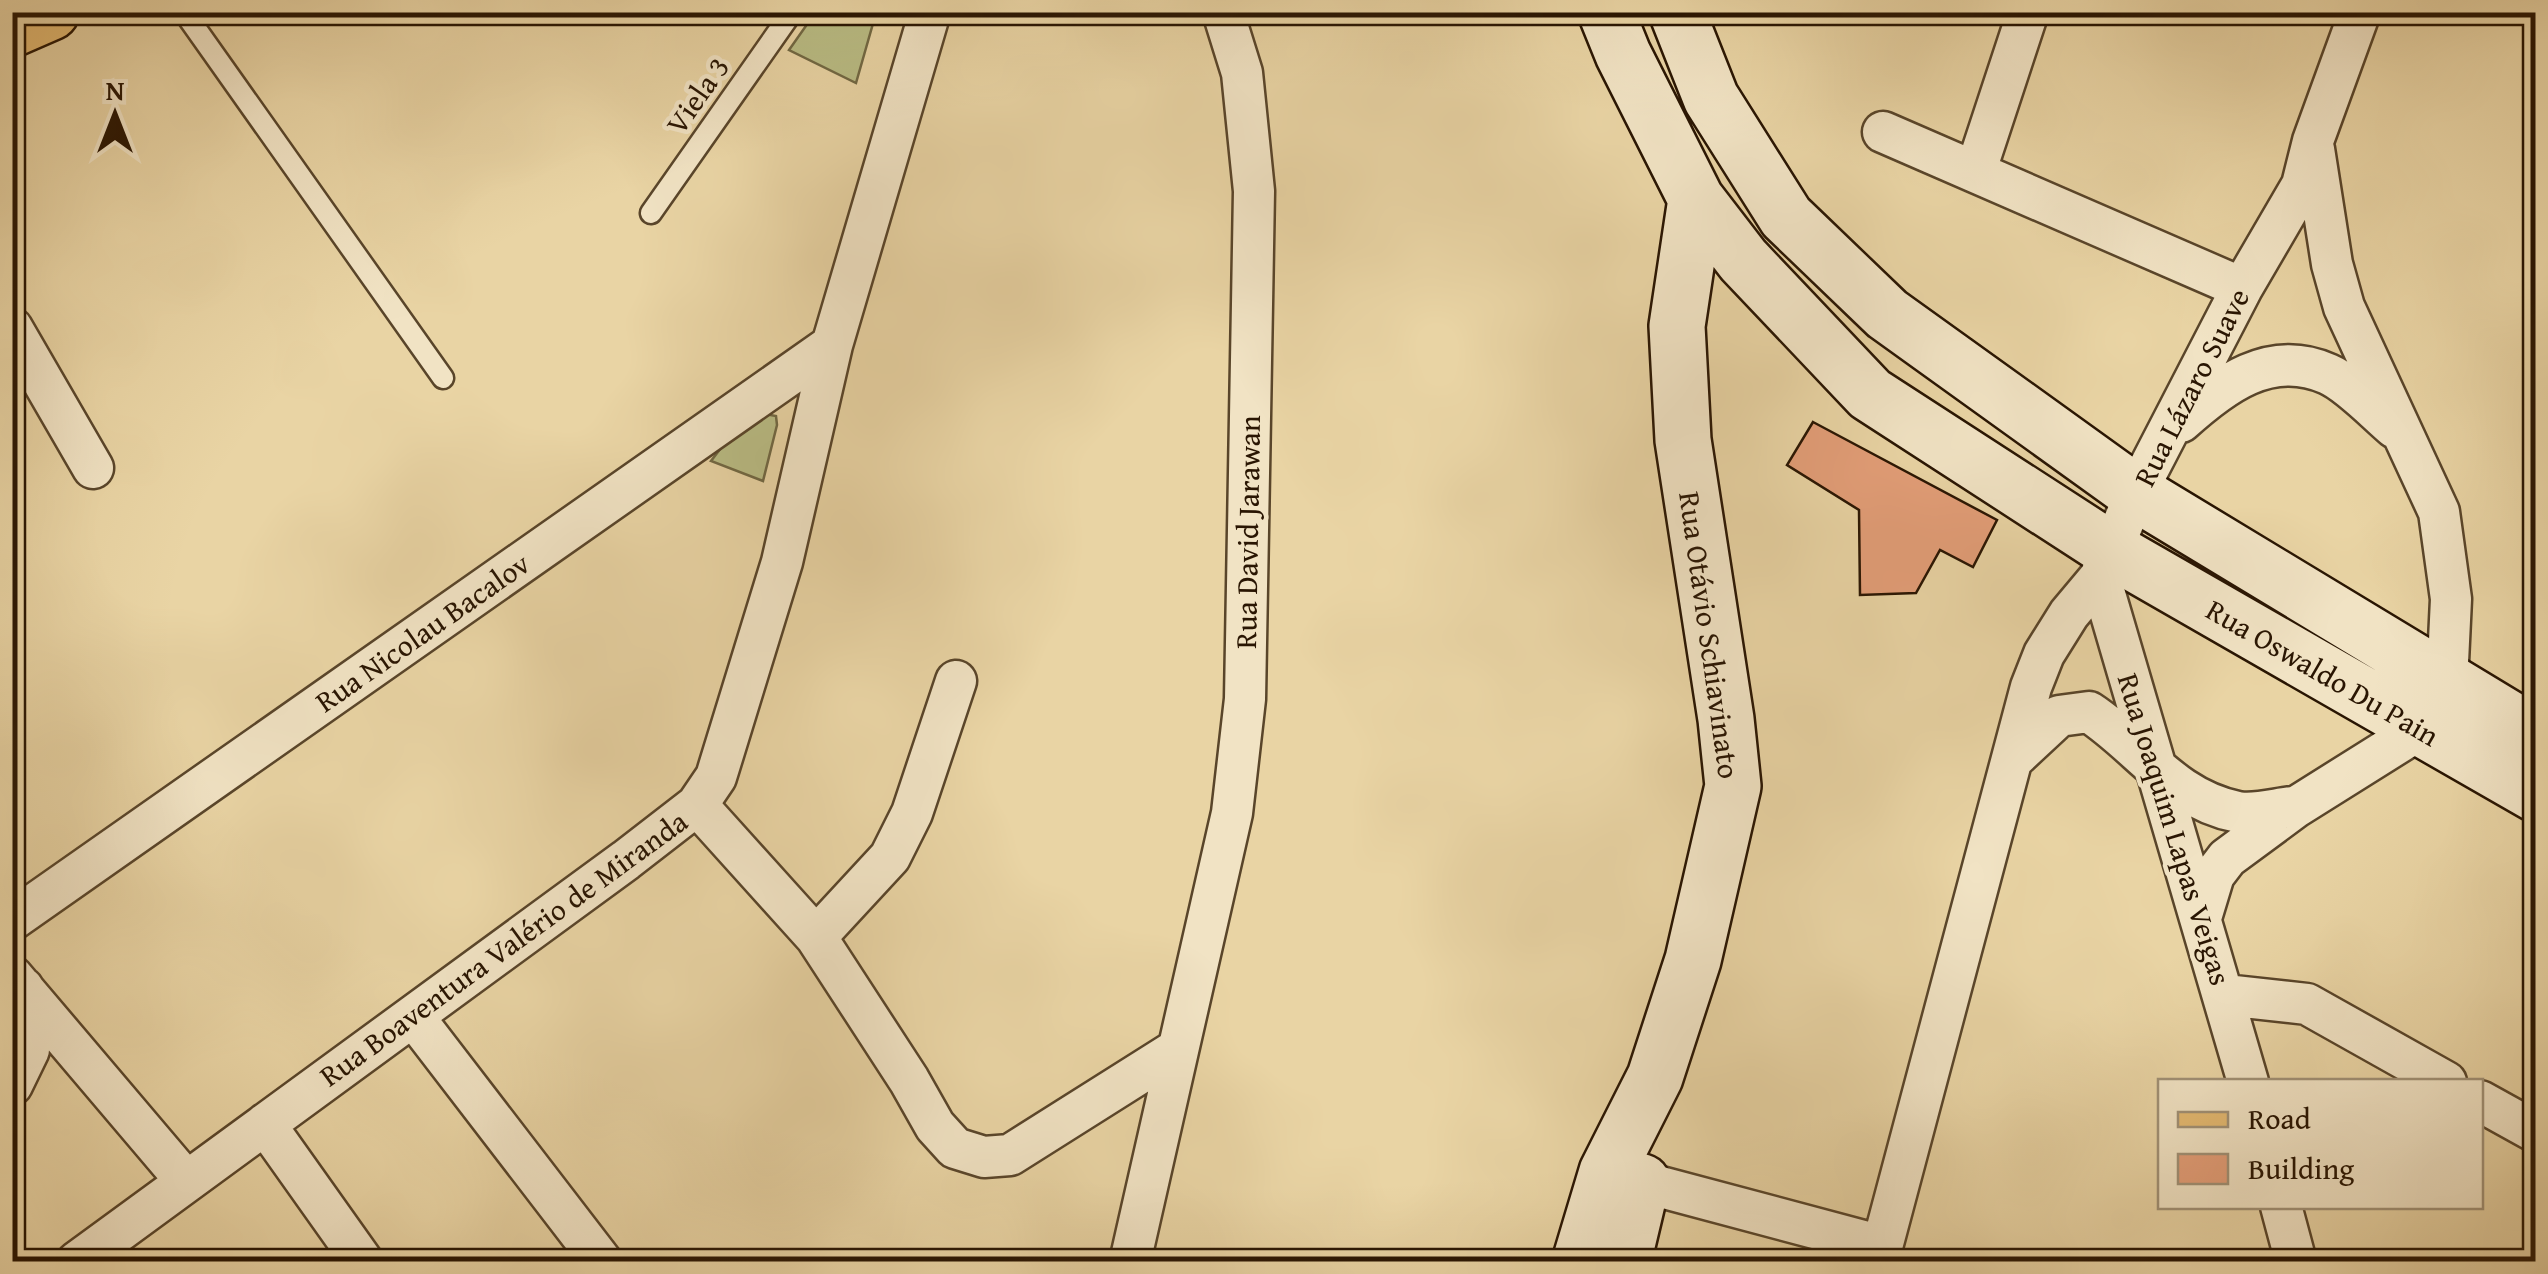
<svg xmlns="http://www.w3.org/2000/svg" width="2548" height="1274" font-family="'Gentium Book Plus',serif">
<rect width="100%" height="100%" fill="#e9d4a4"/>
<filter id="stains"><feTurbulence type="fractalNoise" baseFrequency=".002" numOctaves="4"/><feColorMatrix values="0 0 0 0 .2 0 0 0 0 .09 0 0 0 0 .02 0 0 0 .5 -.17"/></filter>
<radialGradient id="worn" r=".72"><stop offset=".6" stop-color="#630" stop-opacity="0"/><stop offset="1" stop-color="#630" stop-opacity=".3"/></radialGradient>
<path fill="#b9bc84" stroke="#716843" stroke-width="2.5" d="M815,13H876L856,83L789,50Z
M765,414L776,416L777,425L763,481L711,461L744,418Z"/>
<path fill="#e39e78" stroke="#291502" stroke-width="2.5" d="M1813,422L1997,520L1973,567L1940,550L1916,593L1860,595L1859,510L1787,465Z"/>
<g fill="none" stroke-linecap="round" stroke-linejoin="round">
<g stroke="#59452a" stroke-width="25">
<path id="lane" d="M184,12L443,378
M651,213L792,12"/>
</g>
<g stroke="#59452a" stroke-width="45">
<path id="street" d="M1883,132L2242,288
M1976,170L2028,12
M12,328L93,468
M2181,422C2222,385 2270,348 2328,374C2349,383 2376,412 2395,428
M2100,577L2248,1082
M2015,757L2059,716L2089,712C2141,746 2172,799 2238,812C2254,815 2275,809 2292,807
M697,805L816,937L909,1080L935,1126L955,1148L984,1157L1010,1155L1178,1049
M2201,918L2214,875L2227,858L2296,807L2422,728L2447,683L2451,599L2439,512L2344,307L2332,264L2314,149
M12,920L832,345
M816,937L890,857L912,813L956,681
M12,976L186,1181
M2225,995L2307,1004L2446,1082
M413,1016L602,1262
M12,1085L29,1050L23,988
M2480,1101L2536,1132
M265,1124L363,1262
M1642,1182L1882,1246
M2281,1206L2296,1262
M77,1262L626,860L697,805L716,777L782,562L832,345L930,12
M1130,1262L1232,813L1245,699L1254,191L1242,73L1223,12
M1878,1262L2031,687L2044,654L2069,614L2100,577L2136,493L2242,288L2302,185L2313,141L2360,12"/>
</g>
<g stroke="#291502" stroke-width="60">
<path id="secondary" d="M1606,12L1623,54L1696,199L1743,260L1870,394L2111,550L2536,794
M1677,12L1711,98L1786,217L1887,314L2136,493L2536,735
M1607,1172L1642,1182L1623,1262
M1580,1262L1607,1172L1655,1077L1693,960L1733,786L1726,719L1683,440L1677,326L1696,199"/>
</g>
<g stroke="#291502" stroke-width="60">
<path id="primary" d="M12,29L51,12"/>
</g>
<use href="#lane" stroke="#f1e3c4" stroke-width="20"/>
<use href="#street" stroke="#f1e3c4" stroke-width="40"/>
<use href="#secondary" stroke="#f1e3c4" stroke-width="55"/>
<use href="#primary" stroke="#e4ba72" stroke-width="55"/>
</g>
<g text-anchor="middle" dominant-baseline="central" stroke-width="9" stroke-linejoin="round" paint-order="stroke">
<g font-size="30" fill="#291502" stroke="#f1e3c4">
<text transform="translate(697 95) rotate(-55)">Viela 3</text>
<text transform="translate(2191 387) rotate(-63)">Rua Lázaro Suave</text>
<text transform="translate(1247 532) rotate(-89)">Rua David Jarawan</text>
<text transform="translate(422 632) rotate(-35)">Rua Nicolau Bacalov</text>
<text transform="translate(1710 635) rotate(82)">Rua Otávio Schiavinato</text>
<text transform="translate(2323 672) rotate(30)">Rua Oswaldo Du Pain</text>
<text transform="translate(2175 829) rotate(73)">Rua Joaquim Lapas Veigas</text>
<text transform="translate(503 948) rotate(-36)">Rua Boaventura Valério de Miranda</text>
</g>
</g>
<rect width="2548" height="1274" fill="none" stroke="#e9d4a4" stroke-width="50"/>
<rect x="15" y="15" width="2518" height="1244" fill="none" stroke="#291502" stroke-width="5"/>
<rect x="25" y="25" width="2498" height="1224" fill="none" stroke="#291502" stroke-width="2.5"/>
<rect x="2158" y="1079" width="325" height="130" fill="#f1e3c4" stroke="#a19176" stroke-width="2.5"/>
<rect x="2178" y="1112" width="50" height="15" fill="#e4ba72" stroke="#a19176" stroke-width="2.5"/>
<text x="2248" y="1129" font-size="30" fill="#291502">Road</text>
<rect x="2178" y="1154" width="50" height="30" fill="#e39e78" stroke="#a19176" stroke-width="2.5"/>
<text x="2248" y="1179" font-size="30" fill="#291502">Building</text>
<g transform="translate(115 115)" stroke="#f1e3c4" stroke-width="8" paint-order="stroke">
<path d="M0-8L18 38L0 25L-18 38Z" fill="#291502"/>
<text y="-15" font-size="28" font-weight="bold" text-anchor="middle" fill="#291502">N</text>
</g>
<rect width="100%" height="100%" filter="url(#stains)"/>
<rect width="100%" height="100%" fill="url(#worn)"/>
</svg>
